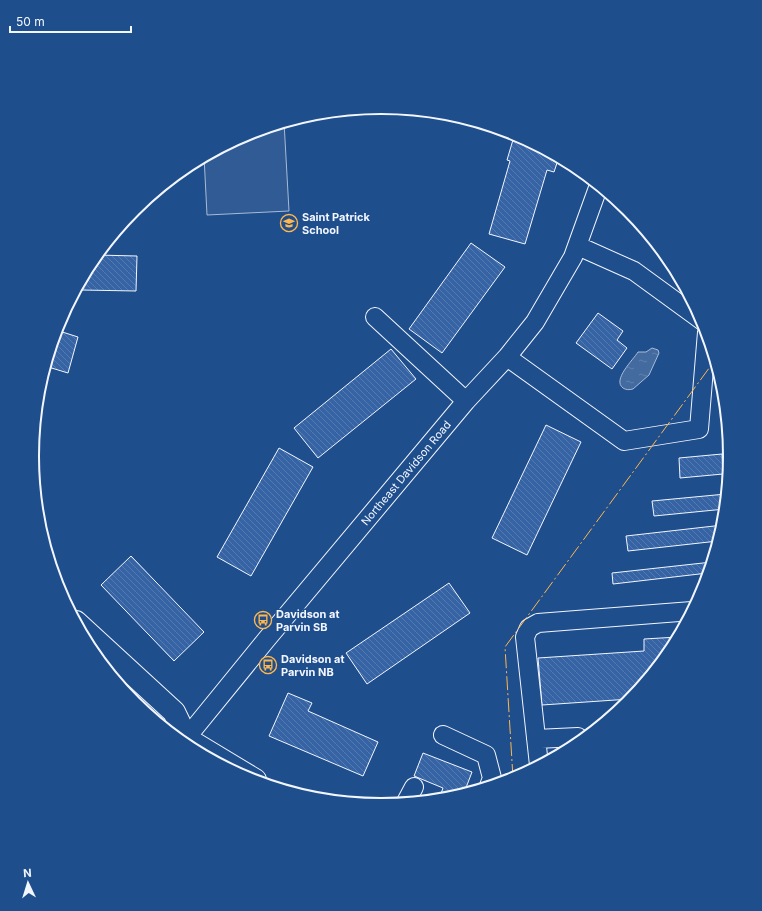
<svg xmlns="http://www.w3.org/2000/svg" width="762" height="911" font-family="Inter,sans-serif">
<defs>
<pattern id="water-ripples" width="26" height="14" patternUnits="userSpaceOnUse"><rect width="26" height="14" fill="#446ba0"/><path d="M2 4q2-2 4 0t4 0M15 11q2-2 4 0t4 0" fill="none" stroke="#5f81ae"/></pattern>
<pattern id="building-back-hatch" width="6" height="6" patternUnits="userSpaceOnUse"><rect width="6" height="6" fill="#3563a3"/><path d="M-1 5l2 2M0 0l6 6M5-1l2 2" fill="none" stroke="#537ab1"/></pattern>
</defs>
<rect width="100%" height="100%" fill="#1f4e8c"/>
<path fill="#305b95" stroke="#a8bbd7" d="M284,122L289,211L207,215L204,156L248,133Z"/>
<path fill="url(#water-ripples)" stroke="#a8bbd7" d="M652,348L658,350L659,353L649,375L633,389C629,390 626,390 623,388C612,380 633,360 638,352H646Z"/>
<path fill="url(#building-back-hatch)" stroke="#f2f6ff" d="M515,133L559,157L554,172L547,170L525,244L489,234L510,161L507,160Z
M471,243L505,267L442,353L409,329Z
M96,255L137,256L136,291L81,290V279L91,261Z
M671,261V262L677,273L668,269Z
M598,313L623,331L617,340L627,348L612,369L576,343Z
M56,330L78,337L68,373L45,366Z
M391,349L416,379L318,458L294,428Z
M546,425L581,442L527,555L492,538Z
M279,448L313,467L251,576L217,557Z
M722,454L723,474L680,478L679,458Z
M726,494L725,509L654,516L652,501Z
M723,525L718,541L628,551L626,536Z
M131,556L204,632L174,661L101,585Z
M712,562L708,573L613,584L612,573Z
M449,583L470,613L367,684L346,653Z
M678,637L671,650L630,699L542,705L538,658L644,651V639Z
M288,693L312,703L308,711L378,742L363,776L269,736Z
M423,753L472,772L464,793L449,798L439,799L443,788L414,776Z"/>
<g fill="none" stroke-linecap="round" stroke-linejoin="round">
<g stroke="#f2f6ff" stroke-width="20">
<path id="minor" d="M578,246L634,271L704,322
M375,317L466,401
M507,357L624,441L699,429L707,332
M443,735L486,755L492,778L489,786
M536,739L578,737V743
M183,742L266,640L466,401L507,357L535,322L573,257L599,185
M539,765L525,637L529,628L538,623L692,611
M406,802L414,787"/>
</g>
<g stroke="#f2f6ff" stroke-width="24">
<path id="major" d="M76,622L174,712L187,739
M176,737L187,739L255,780"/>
</g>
<use href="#minor" stroke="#1f4e8c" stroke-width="18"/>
<use href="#major" stroke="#1f4e8c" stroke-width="22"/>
<path stroke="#ffb74d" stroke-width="1" stroke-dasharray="14 3 2 3" stroke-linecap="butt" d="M513,778L505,647L715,360"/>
</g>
<defs>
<g id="school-ring" transform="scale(0.9)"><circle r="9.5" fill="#1f4e8c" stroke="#ffb74d" stroke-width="1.5"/><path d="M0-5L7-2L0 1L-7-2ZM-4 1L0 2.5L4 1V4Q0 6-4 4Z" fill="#ffb74d"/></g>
<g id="bus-ring" transform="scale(0.9)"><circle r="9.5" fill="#1f4e8c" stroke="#ffb74d" stroke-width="1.5"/><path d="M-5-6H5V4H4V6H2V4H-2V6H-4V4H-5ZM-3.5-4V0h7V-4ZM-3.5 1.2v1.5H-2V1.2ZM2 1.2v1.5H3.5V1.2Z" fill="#ffb74d"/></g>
</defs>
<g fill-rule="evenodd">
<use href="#school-ring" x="289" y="223"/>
<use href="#bus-ring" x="263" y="620"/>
<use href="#bus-ring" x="268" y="665"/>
</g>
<g text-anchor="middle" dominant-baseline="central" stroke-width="3" stroke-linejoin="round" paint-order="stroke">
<g font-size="11" font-weight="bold" fill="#f2f6ff" stroke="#1f4e8c" text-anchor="start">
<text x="302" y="217">Saint Patrick<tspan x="302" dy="13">School</tspan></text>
<text x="276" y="614">Davidson at<tspan x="276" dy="13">Parvin SB</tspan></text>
<text x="281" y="659">Davidson at<tspan x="281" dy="13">Parvin NB</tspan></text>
</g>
<g font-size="11" fill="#f2f6ff" stroke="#1f4e8c">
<text transform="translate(406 473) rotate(-50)">Northeast Davidson Road</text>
</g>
</g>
<path d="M0 0H762V911H0ZM39 456a342 342 0 1 1 684 0a342 342 0 1 1-684 0Z" fill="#1f4e8c" fill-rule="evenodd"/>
<path fill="none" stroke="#f2f6ff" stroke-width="2" d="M39 456a342 342 0 1 1 684 0a342 342 0 1 1-684 0Z"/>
<g transform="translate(28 883) rotate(356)" stroke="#1f4e8c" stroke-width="3" paint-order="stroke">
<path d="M0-3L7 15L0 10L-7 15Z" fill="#f2f6ff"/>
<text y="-6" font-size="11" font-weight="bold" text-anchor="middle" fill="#f2f6ff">N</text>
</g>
<path d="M10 26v6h121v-6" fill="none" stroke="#f2f6ff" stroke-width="2"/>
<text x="16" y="26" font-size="12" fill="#f2f6ff" stroke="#1f4e8c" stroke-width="3" paint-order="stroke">50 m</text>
</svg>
